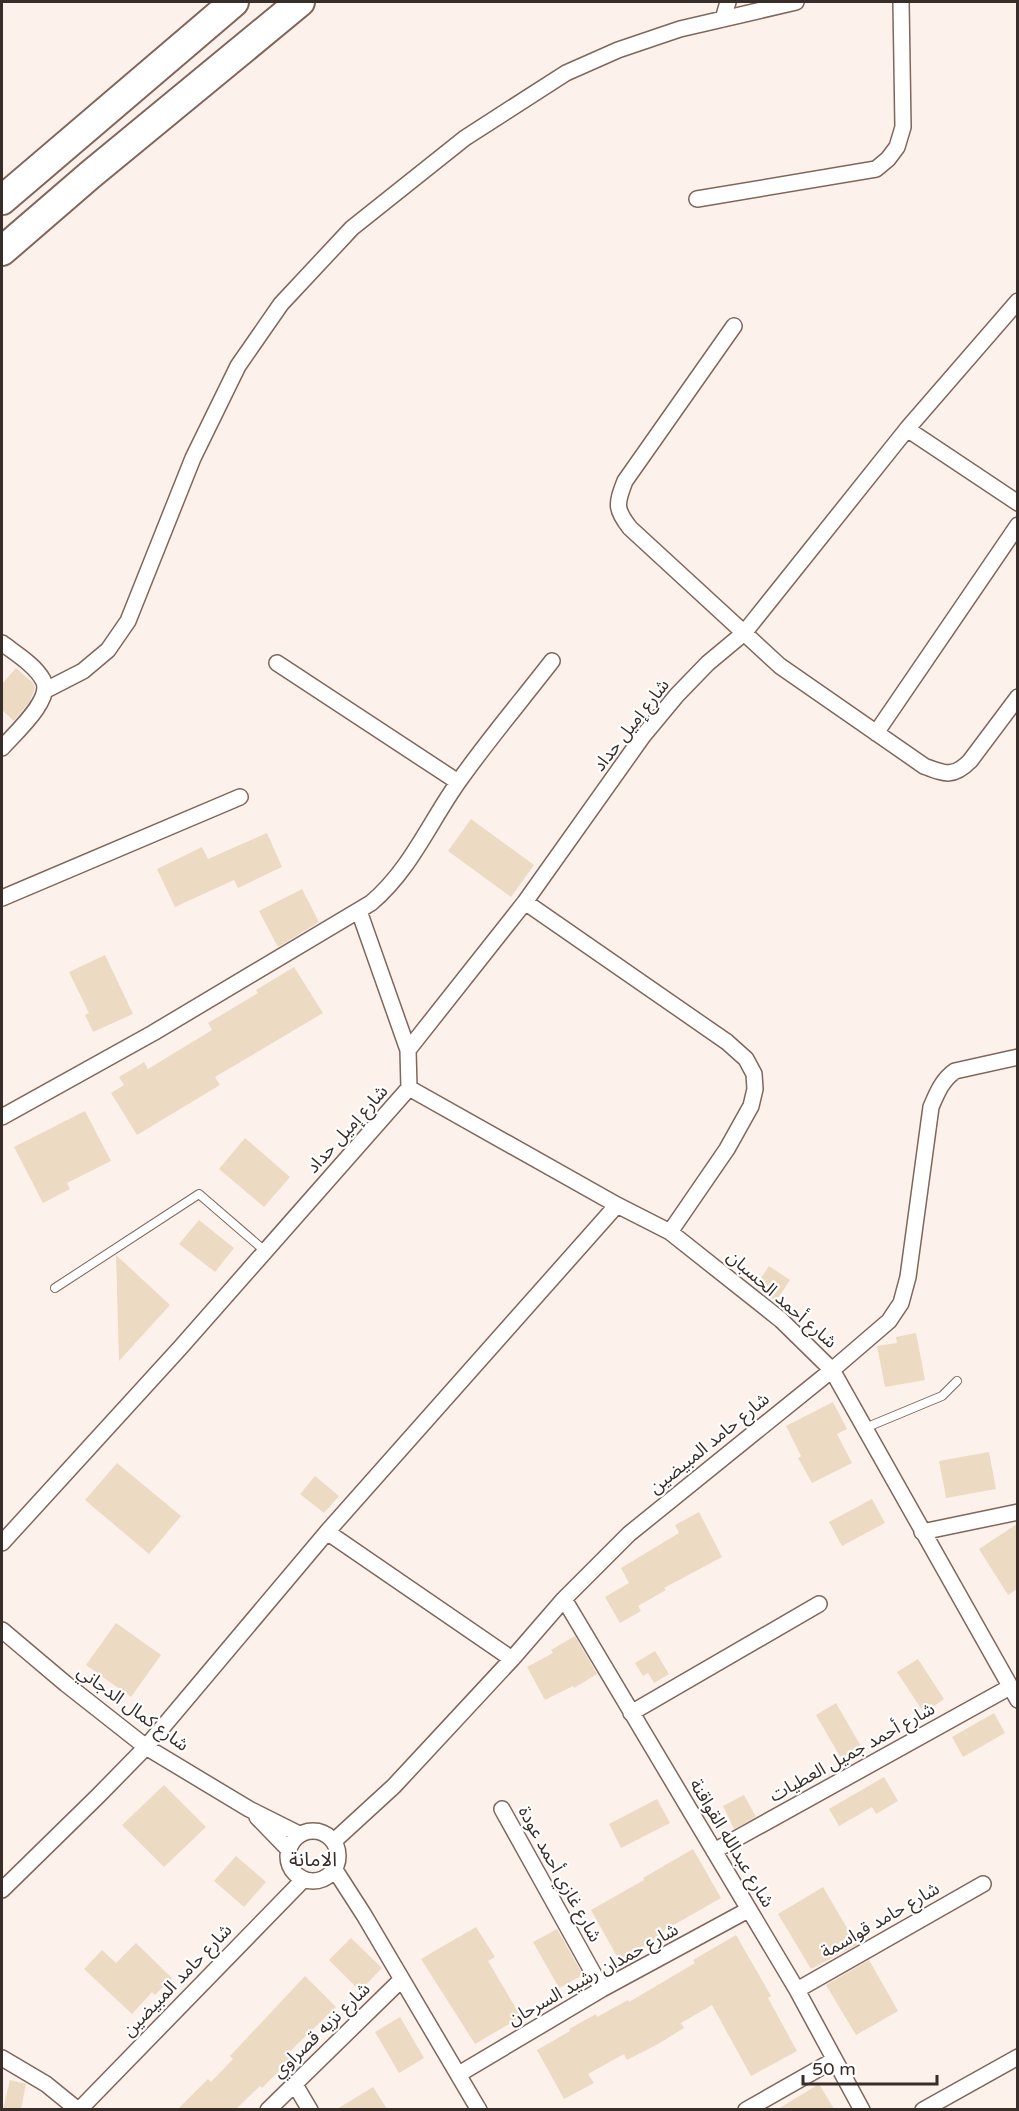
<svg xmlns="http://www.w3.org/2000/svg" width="1019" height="2111" font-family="'Varela Round','Noto Sans Arabic',sans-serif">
<rect width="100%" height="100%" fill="#fdf1eb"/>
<path fill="#eddac2" d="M16,668L33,683L35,688L30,701L14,721L2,710V684Z
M471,819L534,865L511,897L448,851Z
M267,833L282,867L238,888L234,880L175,907L157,869L202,847L208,859Z
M302,889L319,922L278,947L259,911Z
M105,955L133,1014L93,1032L85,1015L89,1013L69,972Z
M294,967L323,1013L215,1077L220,1085L137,1135L111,1093L124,1085L119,1077L144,1062L148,1069L212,1030L208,1023L258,993L256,990Z
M85,1111L111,1161L67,1183L70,1189L43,1203L14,1147Z
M245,1138L290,1177L264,1207L219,1169Z
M199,1220L234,1248L215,1272L179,1244Z
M116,1255L170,1305L119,1361Z
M769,1266L790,1280L776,1301L755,1287Z
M916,1333L925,1380L885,1387L877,1346L897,1343L896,1337Z
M833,1402L847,1429L837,1434L852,1463L812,1483L798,1458L801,1456L786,1426Z
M989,1452L996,1489L946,1498L939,1461Z
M117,1463L181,1516L149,1554L85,1500Z
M315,1476L339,1496L324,1513L300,1494Z
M872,1499L885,1523L842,1546L829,1522Z
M699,1512L722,1557L664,1588L666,1590L638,1606L641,1611L620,1623L605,1597L629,1583L621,1568L679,1533L675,1525Z
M1017,1524V1589L1008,1595L979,1549Z
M116,1623L161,1655L131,1697L86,1665Z
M575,1636L597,1674L574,1688L573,1686L545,1700L527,1667L553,1653L551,1650Z
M655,1651L669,1674L654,1683L648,1673L643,1676L635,1663Z
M918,1659L944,1699L924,1713L897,1672Z
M836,1703L862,1748L842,1760L816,1715Z
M994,1713L1005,1733L963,1757L952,1737Z
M884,1777L898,1801L876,1814L872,1807L839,1826L829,1809Z
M164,1785L206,1827L164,1867L122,1825Z
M744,1795L756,1817L734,1829L723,1806Z
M657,1799L670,1823L621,1848L609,1824Z
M693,1849L721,1898L663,1931L665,1935L619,1960L591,1910L644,1880L643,1878Z
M236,1856L266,1882L244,1907L214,1881Z
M823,1887L857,1945L811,1969L778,1914Z
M476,1927L495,1957L488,1961L521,2017L475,2044L421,1959Z
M557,1929L583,1975L559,1988L533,1942Z
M736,1935L771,1996L768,1998L797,2051L751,2076L712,2005L681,2023L684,2028L658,2044L627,2060L624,2054L588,2074L594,2083L564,2099L537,2050L570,2031L569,2029L596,2014L597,2017L628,2000L629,2002L695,1963L693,1960Z
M351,1938L382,1968L360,1991L329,1960Z
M136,1943L172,1978L155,1995L152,1992L132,2014L84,1969L102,1950L116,1963Z
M869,1960L898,2011L856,2035L826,1985Z
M305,1976L336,2007L286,2055L290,2060L262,2088L260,2086L236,2109H178L208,2079L211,2082L233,2059L230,2056Z
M400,2017L424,2058L399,2073L375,2032Z
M10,2080L26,2084L21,2109H3Z
M819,2084L834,2109H778Z
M373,2087L387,2109H337Z"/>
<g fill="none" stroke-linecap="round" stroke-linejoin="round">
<g stroke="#80665b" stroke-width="10">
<path id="lane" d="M55,1288L199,1194L265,1251
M865,1428L942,1396L957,1381"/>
</g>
<g stroke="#80665b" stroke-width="18">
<path id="street" d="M723,19L728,2
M697,199L876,169L888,159L897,147L903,127L901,2
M734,326L625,481C616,504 615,509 630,528L780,666L924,766C945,774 953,778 970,761L1018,697
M907,429L1018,503
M2,643C15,653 35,665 43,680C54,699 14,734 2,748
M277,663L458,782
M46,690L83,671L108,650L128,621L193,458L238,366L281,304L352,228L465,138L566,73L618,50L680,29L796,2
M876,733L1018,525
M2,898L240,797
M525,902L727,1042L746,1059L754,1074L755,1089L751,1106L727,1149L670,1232
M359,911L408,1050
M409,1088L617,1205L670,1232L781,1320L832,1370L1018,1700
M2,1117L153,1033L371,903C411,869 429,823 459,781C488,740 521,701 552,661
M327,1532L512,1659
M922,1532L1018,1512
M2,1543L180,1348L409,1088L408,1050L525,902L643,736L677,695L708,663L744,633L907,429L1018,301
M564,1599L797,1990L862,2110
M2,1630L66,1684L146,1747L249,1809L299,1834
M631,1713L819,1604
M502,1809L602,1989
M257,1817L289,1850
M288 1856a25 25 0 1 1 50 0a25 25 0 1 1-50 0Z
M334,1841L394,1786L512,1659L564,1599L629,1534L832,1370L889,1321L901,1303L908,1277L931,1107C937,1093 942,1080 955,1071L1018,1057
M714,1851L1010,1687
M335,1870L364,1915L479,2110
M2,1890L98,1796L146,1747L327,1532L617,1205
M797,1990L983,1884
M2,2058L46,2084L78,2110
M459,2074L602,1989L748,1910
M294,2083L310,2110
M79,2110L304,1879
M268,2110L401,1980
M746,2110L834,2060
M923,2110L1018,2057"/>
</g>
<g stroke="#80665b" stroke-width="32">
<path id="highway" d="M2,200L234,2
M2,251L90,175L300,2"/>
</g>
<use href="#lane" stroke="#fff" stroke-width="8"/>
<use href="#street" stroke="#fff" stroke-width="15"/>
<use href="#highway" stroke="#fff" stroke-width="28"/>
</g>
<g text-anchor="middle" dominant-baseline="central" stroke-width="4.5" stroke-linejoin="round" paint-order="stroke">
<g font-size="18" fill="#382d28" stroke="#fff">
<text transform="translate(631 725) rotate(-52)">شارع إميل حداد</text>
<text transform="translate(347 1129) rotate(-48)">شارع إميل حداد</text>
<text transform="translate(782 1299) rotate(41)">شارع أحمد الحسبان</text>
<text transform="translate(709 1443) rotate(-39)">شارع حامد المبيضين</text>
<text transform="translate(133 1708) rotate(36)">شارع كمال الدجاني</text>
<text transform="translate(852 1752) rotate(-29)">شارع أحمد جميل العطيات</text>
<text transform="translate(732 1843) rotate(59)">شارع عبدالله القواقنة</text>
<text transform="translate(560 1874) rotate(61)">شارع غازي أحمد عودة</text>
<text transform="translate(880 1920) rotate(-30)">شارع حامد قواسمة</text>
<text transform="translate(593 1974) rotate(-29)">شارع حمدان رشيد السرحان</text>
<text transform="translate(177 1980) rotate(-46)">شارع حامد المبيضين</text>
<text transform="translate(321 2030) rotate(-44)">شارع نزيه قصراوي</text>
</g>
<g font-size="20" fill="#382d28" stroke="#fff">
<text x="313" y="1860">الامانة</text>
</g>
</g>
<rect width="1019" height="2111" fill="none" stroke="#382d28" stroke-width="6"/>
<path d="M803 2075v9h134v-9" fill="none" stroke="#382d28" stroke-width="3"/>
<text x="812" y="2075" font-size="18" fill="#382d28" stroke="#ffffff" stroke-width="4.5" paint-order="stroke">50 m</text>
</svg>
